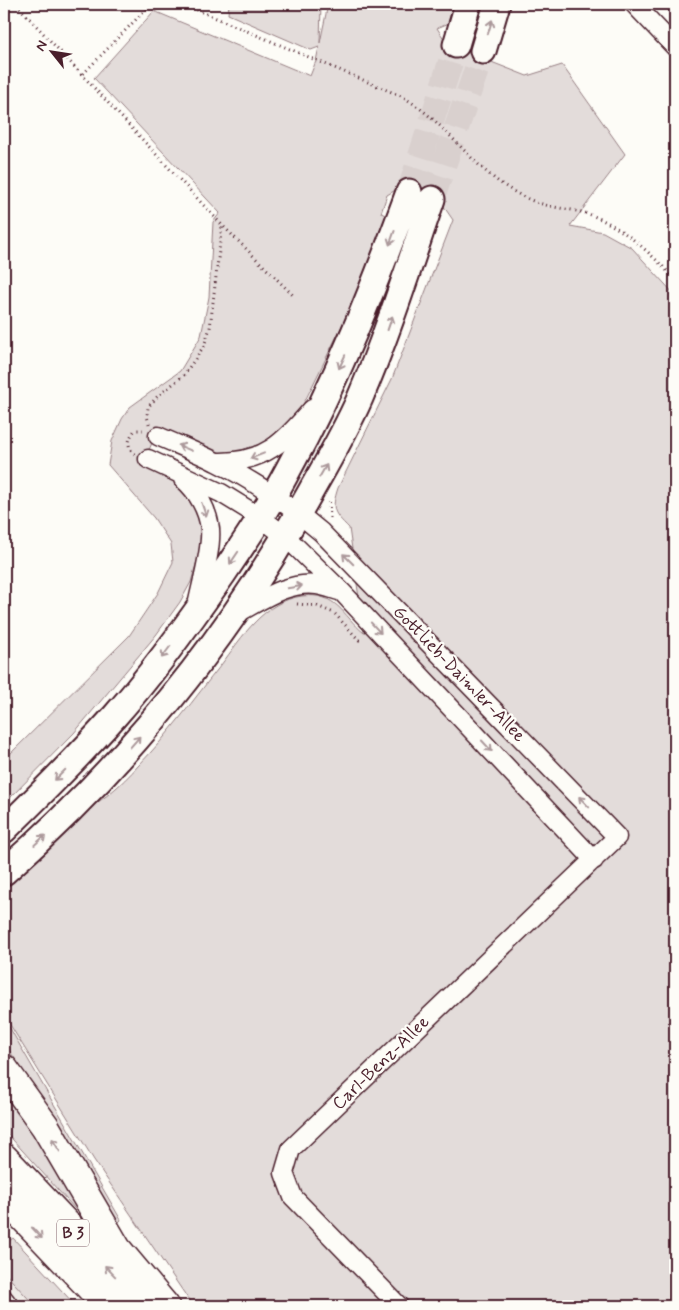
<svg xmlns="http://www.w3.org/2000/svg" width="679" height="1310" font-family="Mynerve,sans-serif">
<rect width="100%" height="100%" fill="#fdfcf7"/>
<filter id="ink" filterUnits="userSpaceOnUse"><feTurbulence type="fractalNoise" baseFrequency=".02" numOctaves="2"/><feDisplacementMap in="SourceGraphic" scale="10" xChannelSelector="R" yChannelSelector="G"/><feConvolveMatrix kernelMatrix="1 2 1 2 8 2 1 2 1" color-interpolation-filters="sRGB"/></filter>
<g filter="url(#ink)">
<path fill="#f0ece8" d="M4,1273L35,1306H4Z"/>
<path fill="#e3dcda" stroke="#967e82" d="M229,4H321L320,43L328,4H458L454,21L437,28L448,45L527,76L562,65L625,154L570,226L603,232L632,248L675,295V1306H193L94,1160L4,1015V887C29,863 53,839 78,816C88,808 99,802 109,794C120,785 130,775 139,765C169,734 194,699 221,665C242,637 264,601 302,596C337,592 342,615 364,633L349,528C333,512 331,510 338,488L392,379L453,220L440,201L404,185L387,195L381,213L390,217L363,283L298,415L277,441L249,451L226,455L209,453L158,430L142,465L176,483L194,501L201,526V547L191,582L180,602L156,635L74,733L4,804V760L129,636L158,593L173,562L171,544L154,518L108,465L112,441L122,419L130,407L180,371L201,336L209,297L213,222L220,213L94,78L154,11L310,76L316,61L319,47L311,50L228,14Z
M4,1018L121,1220L118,1223L13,1056L4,1043Z
M4,1086L94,1230L4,1130Z
M13,1238L76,1306H35L4,1272V1245Z"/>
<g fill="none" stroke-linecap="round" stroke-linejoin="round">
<path stroke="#d9d0ce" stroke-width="25" stroke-dasharray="25 12" stroke-linecap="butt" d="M409,192L456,45
M432,199L483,51"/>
<g stroke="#4a1f2b" stroke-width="12">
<path id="lane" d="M4,1292L15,1306"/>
</g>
<g stroke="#4a1f2b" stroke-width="21">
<path id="street" d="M634,4L675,47
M158,436C178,445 199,453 218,463C256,482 289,505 321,532L617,837L291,1149L284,1173L293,1197L399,1306
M148,459L221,493L260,517L285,536L342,592L594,860
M218,462C264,463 284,442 312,409
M183,479C197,491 208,510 210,529C212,550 201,585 197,606
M238,613C262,600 288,581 317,585C324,586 332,589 339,591"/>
</g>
<g stroke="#4a1f2b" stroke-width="29">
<path id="secondary" d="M456,45L468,4
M483,51L497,4
M4,830C42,793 79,756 114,717C154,672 189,623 223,574C246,540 269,506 288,470C337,381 374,287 409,192
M4,872C127,764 231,635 311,491C328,461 346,430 360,398C388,333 409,266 432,199"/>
</g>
<g stroke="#4a1f2b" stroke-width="31">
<path id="highway" d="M4,1069L45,1126L117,1249L165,1306
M4,1158L141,1303
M4,1197L108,1306"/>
</g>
<path stroke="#4a1f2b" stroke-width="3" stroke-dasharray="1 4" stroke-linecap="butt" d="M16,4L222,225L295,297
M183,4L401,96C439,117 462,153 495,179C508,189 527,200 542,204C558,209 575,209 591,215C625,228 650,253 675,279
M83,74L151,4
M149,424L147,416L148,407L157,397L184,375L204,346L210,328L222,225
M135,454C126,447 128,439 135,430H143
M329,502L330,518
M297,604L317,606L334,613L359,640L363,639"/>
<use href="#lane" stroke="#fdfcf7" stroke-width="9"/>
<use href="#street" stroke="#fdfcf7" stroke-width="18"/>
<use href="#secondary" stroke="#fdfcf7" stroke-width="25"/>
<use href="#highway" stroke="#fdfcf7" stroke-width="28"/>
</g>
<defs><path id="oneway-shaft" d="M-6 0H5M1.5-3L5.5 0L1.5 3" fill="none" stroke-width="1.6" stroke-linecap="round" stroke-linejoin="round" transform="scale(1.25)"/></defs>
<g stroke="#ac999b">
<use href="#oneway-shaft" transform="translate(490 27) rotate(-73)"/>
<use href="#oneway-shaft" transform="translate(392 238) rotate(110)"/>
<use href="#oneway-shaft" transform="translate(390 323) rotate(-71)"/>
<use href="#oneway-shaft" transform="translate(342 362) rotate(115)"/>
<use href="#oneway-shaft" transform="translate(185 448) rotate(-157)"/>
<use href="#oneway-shaft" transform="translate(257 456) rotate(159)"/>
<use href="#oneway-shaft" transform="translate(323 471) rotate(-60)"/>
<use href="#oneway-shaft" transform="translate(204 510) rotate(71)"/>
<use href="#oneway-shaft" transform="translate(234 558) rotate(124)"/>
<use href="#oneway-shaft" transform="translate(348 559) rotate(-135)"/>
<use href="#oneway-shaft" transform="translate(295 587) rotate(-9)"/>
<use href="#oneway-shaft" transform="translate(376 628) rotate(47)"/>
<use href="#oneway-shaft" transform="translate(166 652) rotate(127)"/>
<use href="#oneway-shaft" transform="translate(135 742) rotate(-49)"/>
<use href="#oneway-shaft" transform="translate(487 746) rotate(47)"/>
<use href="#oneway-shaft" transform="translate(60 775) rotate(135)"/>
<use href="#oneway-shaft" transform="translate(584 802) rotate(-134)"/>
<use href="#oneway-shaft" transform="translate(40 840) rotate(-42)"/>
<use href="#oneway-shaft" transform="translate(56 1145) rotate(-121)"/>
<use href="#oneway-shaft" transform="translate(37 1233) rotate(47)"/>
<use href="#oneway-shaft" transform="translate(110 1271) rotate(-134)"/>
</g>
</g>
<g text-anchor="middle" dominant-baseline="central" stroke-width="4.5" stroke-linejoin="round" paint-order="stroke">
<rect fill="#fdfcf7" stroke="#806168" stroke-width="1" x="57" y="1219.5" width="32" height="27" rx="4"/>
<g font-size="16" font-weight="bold" fill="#4a1f2b">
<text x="73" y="1233">B 3</text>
</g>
<g font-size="18" fill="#4a1f2b" stroke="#fdfcf7">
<text transform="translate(459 674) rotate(46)">Gottlieb-Daimler-Allee</text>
<text transform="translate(381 1063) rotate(-44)">Carl-Benz-Allee</text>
</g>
</g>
<rect width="679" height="1310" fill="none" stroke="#fdfcf7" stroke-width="20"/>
<rect x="10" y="10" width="659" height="1290" fill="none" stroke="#4a1f2b" stroke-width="2" filter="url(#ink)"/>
<g transform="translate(52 52) rotate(300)" stroke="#fdfcf7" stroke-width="4" paint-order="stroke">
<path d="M0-4L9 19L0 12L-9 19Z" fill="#4a1f2b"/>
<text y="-8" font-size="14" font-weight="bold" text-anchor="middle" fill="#4a1f2b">N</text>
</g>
</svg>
